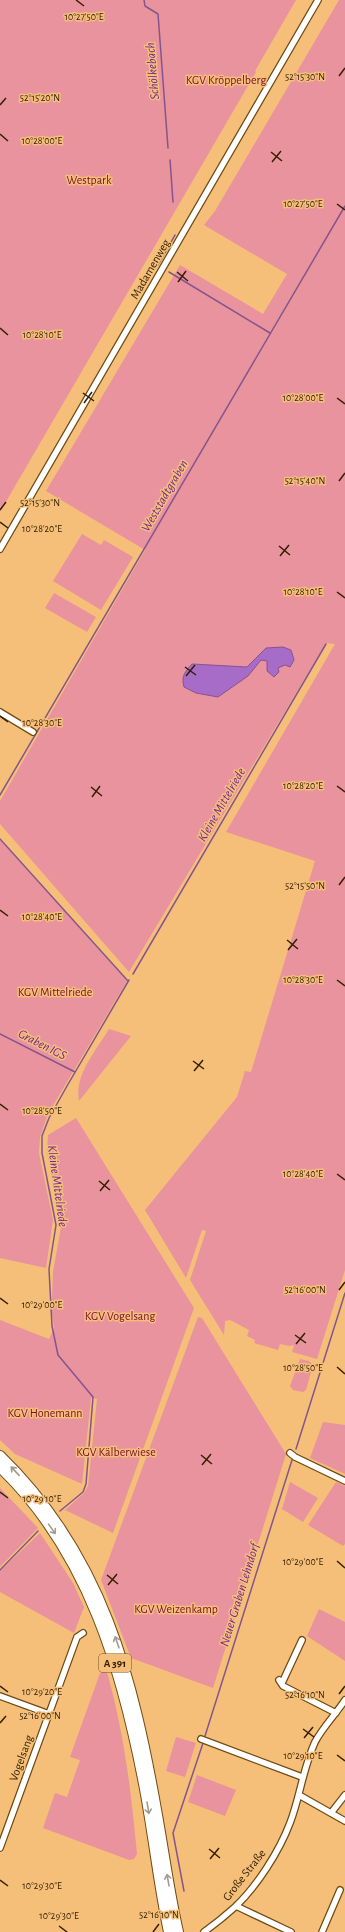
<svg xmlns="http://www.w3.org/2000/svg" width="345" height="1932" font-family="'Alegreya Sans',sans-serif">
<rect width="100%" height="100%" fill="#f5bf7a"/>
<path fill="#e8939d" d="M0,0H296L255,71L256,72L0,512Z
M339,0H345V1270L317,1359L292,1352L294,1345L289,1346L280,1344L278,1350L254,1343L255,1340L247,1336L249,1330L230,1320L225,1321L224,1335L190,1280L206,1231L202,1230L186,1278L145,1210L237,1097L245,1071L251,1072L315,861L226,832L335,644L326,643L129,972L0,824V801L145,550L46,491L180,265L263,314L287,274L204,225L215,211Z
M82,534L101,545L104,540L133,557L101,610L53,581Z
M54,593L96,617L87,632L45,608Z
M0,839L127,981L48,1114L40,1137L39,1153L53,1220L46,1268L0,1258Z
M109,1029L131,1036L79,1101C74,1075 96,1051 109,1029Z
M76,1118L194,1308L113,1533L65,1510L84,1493L88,1486L97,1399L91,1398L82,1484L15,1454L0,1440V1320L49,1339L54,1328L50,1299L52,1300L53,1272L61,1227L47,1152L48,1135Z
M198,1317L202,1318L286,1454L213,1688L131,1658L101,1580Z
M300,1359L309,1361L313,1365L306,1390L303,1392L293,1390L290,1386Z
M323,1422L345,1425V1474L310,1458Z
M290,1482L318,1498L303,1522L282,1509Z
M336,1482L345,1486V1544L343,1546L308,1525Z
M0,1488L38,1528L0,1567Z
M40,1533L73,1583L84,1607L74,1633L0,1592V1571Z
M319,1609L345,1622V1661L307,1636Z
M104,1662C123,1724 131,1789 137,1854L134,1859L129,1860L43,1828L55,1793L67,1797L80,1760L70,1757Z
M176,1737L196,1743L185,1777L166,1771Z
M197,1775L236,1790L225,1816L188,1802Z"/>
<path fill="#a66cc7" stroke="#84558c" d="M283,647L291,650L294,660L290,667L285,665L278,668L279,672L274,677L267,671V661L261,660L248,676L218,697L196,693L184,687C181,676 185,672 192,664L247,667L266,648Z"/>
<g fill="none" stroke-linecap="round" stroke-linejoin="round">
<path stroke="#84558c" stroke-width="1.5" d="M144,0L145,6L158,14L168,148
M170,160L173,202
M158,265L175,235
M169,272L270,333
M0,795L345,206
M0,839L128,981
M133,974L326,644
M0,1034L75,1072
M296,1449L345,1293
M60,1511L83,1492L86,1484L93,1397L58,1355L52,1326L49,1269L56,1225L42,1153V1136L49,1118L67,1086L129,980
M0,1570L38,1531
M205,1736L292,1460
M184,1891L173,1833L203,1743"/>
<g stroke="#6f4a11" stroke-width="8">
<path id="street" d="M0,549L318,0
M0,712L33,732
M290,1453L295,1457L345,1481
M279,1680L283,1686L336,1713
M282,1683L302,1640
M0,1696L49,1714
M201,1739L302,1777
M299,1795L345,1821
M331,1813L345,1795
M0,1848L77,1637L83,1633
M236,1906L291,1932
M204,1932C215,1924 225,1916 235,1907C257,1886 279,1852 290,1823C300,1797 303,1768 315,1742C323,1727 336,1714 345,1700
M322,1932L340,1890"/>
</g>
<g stroke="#6f4a11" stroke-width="12">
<path id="highway" d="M0,1456C103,1556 133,1679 157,1815C164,1854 169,1893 178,1932
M0,1467C89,1552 123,1672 145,1789C154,1837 159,1885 169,1932"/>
</g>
<use href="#street" stroke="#fff" stroke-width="5.5"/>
<use href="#highway" stroke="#fff" stroke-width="10"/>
</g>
<defs><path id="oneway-shaft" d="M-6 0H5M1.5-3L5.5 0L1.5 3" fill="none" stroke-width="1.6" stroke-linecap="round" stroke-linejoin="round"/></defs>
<g stroke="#a49b8e">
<use href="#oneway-shaft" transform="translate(15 1471) rotate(-133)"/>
<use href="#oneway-shaft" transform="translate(52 1529) rotate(55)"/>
<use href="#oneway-shaft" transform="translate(117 1642) rotate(-109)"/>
<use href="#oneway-shaft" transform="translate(148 1808) rotate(81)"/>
<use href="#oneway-shaft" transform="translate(168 1880) rotate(-100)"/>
</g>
<path fill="none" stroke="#352003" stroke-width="1.5" d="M76,0L84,6M339,76L345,68M0,105L6,98M0,134L8,141M271,152L282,161M272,162L281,151M337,204L345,210M177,272L188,281M178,282L186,271M0,328L8,335M83,393L94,401M337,398L345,404M84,403L92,392M339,481L345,473M0,510L6,502M0,522L8,528M279,546L290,555M280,556L289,545M337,592L345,598M185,667L196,675M186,676L195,665M0,716L8,722M337,786L345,792M91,787L102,796M92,797L100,786M339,885L345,877M0,910L8,916M287,940L298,949M288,950L297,939M337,980L345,986M193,1061L204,1069M194,1071L203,1060M0,1104L8,1110M337,1174L345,1180M99,1181L110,1190M100,1191L109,1180M339,1290L345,1282M0,1298L8,1304M295,1335L306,1343M296,1344L305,1333M337,1367L345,1374M201,1455L212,1464M202,1465L211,1454M0,1492L8,1498M337,1561L345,1568M107,1575L118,1584M108,1585L117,1574M0,1686L8,1692M339,1694L345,1686M0,1723L6,1716M303,1729L314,1737M304,1738L313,1727M337,1755L345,1761M209,1849L220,1858M210,1859L219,1848M0,1880L8,1886M59,1926L67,1932M153,1932L159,1924"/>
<g text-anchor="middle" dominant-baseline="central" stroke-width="3" stroke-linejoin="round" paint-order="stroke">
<rect fill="#f5bf7a" stroke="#6f5027" stroke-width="1" x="99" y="1654" width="32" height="18" rx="3"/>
<g font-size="11" font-weight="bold" fill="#352003">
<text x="115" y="1663">A 391</text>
</g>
<g font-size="12" fill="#780c2b" stroke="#f5bf7a">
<text x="226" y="80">KGV Kröppelberg</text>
<text x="89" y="180">Westpark</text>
<text x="55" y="992">KGV Mittelriede</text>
<text x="120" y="1316">KGV Vogelsang</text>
<text x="45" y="1413">KGV Honemann</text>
<text x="116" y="1452">KGV Kälberwiese</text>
<text x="176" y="1609">KGV Weizenkamp</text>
</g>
<g font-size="12" fill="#352003" stroke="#f5bf7a">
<text transform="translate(150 269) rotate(-60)">Madamenweg</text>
<text transform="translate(21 1758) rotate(-70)">Vogelsang</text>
<text transform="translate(244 1875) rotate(-52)">Große Straße</text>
</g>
<g font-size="13" font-style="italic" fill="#702593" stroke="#f5bf7a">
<text transform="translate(153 71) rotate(-95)">Schölkebach</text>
<text transform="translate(165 496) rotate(-60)">Weststadtgraben</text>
<text transform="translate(222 805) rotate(-60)">Kleine Mittelriede</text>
<text transform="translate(42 1045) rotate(27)">Graben IGS</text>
<text transform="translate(57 1186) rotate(82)">Kleine Mittelriede</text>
<text transform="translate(240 1595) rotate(-73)">Neuer Graben Lehndorf</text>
</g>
</g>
<g font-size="10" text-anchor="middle" fill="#352003" stroke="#f5bf7a" stroke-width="3" stroke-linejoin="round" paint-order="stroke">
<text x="84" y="20">10°27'50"E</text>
<text x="305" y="80">52°15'30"N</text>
<text x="40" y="101">52°15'20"N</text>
<text x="42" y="144">10°28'00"E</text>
<text x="303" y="207">10°27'50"E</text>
<text x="42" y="338">10°28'10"E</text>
<text x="303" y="401">10°28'00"E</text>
<text x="305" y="484">52°15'40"N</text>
<text x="40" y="506">52°15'30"N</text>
<text x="42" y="532">10°28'20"E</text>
<text x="303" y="595">10°28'10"E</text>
<text x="42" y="726">10°28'30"E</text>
<text x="303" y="789">10°28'20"E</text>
<text x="305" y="889">52°15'50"N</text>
<text x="42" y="920">10°28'40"E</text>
<text x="303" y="983">10°28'30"E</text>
<text x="42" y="1114">10°28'50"E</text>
<text x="303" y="1177">10°28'40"E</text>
<text x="305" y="1293">52°16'00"N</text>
<text x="42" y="1308">10°29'00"E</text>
<text x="303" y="1371">10°28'50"E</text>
<text x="42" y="1502">10°29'10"E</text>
<text x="303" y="1565">10°29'00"E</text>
<text x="42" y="1695">10°29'20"E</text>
<text x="305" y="1698">52°16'10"N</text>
<text x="40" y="1719">52°16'00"N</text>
<text x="303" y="1759">10°29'10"E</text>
<text x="42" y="1889">10°29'30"E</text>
<text x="159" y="1918">52°16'10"N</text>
<text x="59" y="1919">10°29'30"E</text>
</g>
</svg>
